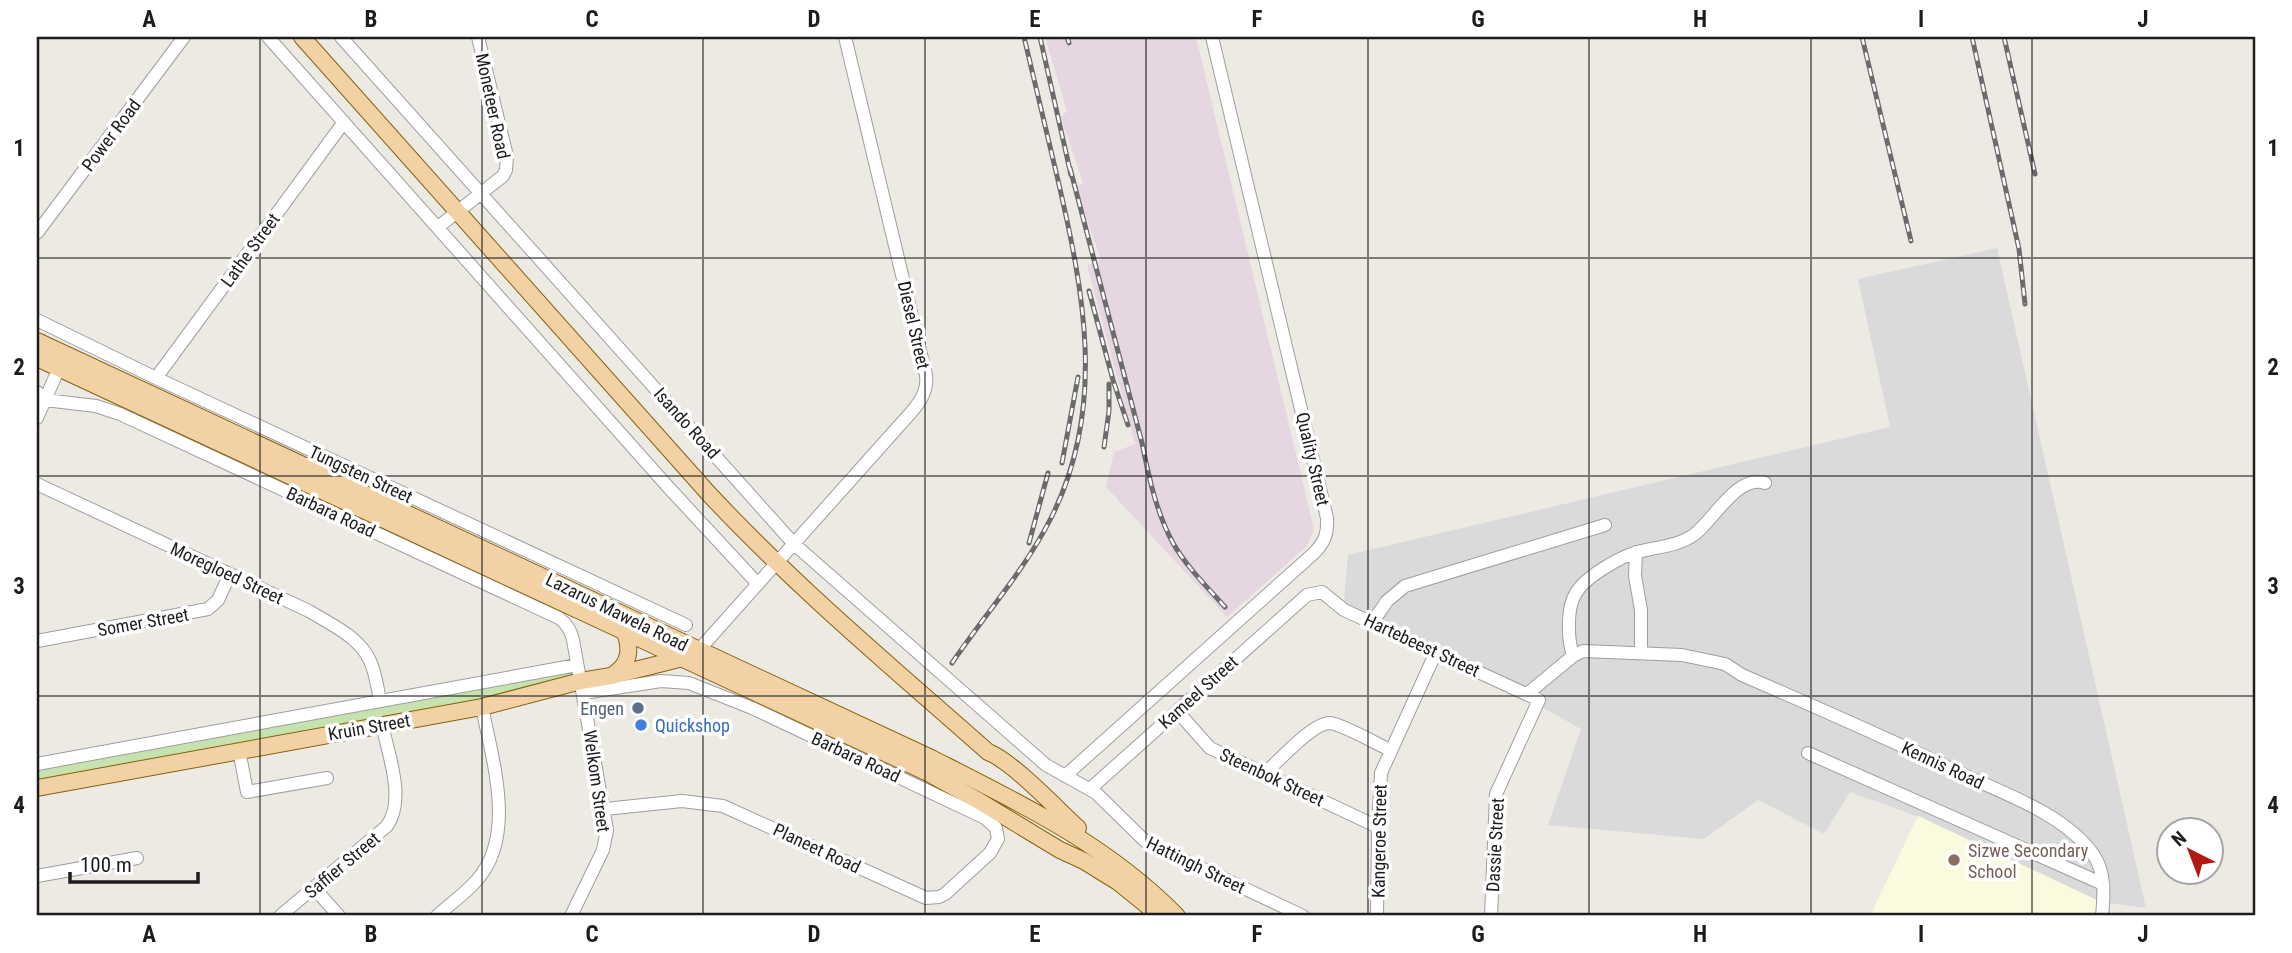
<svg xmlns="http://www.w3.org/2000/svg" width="2292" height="953" font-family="'Roboto Condensed',sans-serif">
<rect width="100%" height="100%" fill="#edeae4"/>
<path fill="#dbdada" d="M1997,248L2146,908L2101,902L1922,818L1850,792L1824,834L1758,800L1704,839L1548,825L1581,729L1533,702L1343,613L1348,555L1890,427L1858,279Z"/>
<path fill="#e5d6e2" d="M1045,37H1196L1314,529L1307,546L1227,617L1106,487L1114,452L1135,444L1087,265L1101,260L1075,186L1083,183L1061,117L1067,111Z"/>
<path fill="#fafbde" d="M1918,816L2101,902L2094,916H1870Z"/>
<path fill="#c6e2ae" d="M570,672L572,673V679L539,689L37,782V768Z"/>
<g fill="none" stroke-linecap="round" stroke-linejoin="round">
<g stroke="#9e9e9e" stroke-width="14">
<path id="minor" d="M268,37L669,488L758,584
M341,37L794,544L1046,765L1096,793L1146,842L1303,916
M438,227L503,176L506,170L507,156L478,37
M37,233L184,37
M37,320L156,378L686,625
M156,378L344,122
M37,392L45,400L96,406L120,414L559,618C567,624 571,630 573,640L607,830L603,850L571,916
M37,418L59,368
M37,484L309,611C330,624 360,637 370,661C376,673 377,687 380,700
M1636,552L1635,576L1641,610V653
M1372,623L1387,601L1405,586L1605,525
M37,641L208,609L218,600L230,574
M698,651L898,427C911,412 929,397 926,375L845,37
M1573,656C1568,640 1566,608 1576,593C1585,577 1621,556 1638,552C1657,547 1679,546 1695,534C1714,519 1738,474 1765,483
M583,693L661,681L689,683L752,708L985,818L996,828L998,839L990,853L945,894L939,897L926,898L723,806L682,801L605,809
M1527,694L1573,656L1583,651L1682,655L1725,664L1742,675C1816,707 1889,739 1962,774C2005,794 2064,814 2093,854C2106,873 2104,895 2102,916
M1177,711L1210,748L1378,827
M239,750L247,792L327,778
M1808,753L2103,884
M37,764L577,665
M1265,773C1279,761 1312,723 1330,723C1342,724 1377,744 1390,750
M1065,776L1314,553C1325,542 1328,533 1327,518L1212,37
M1090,789L1307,595L1322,592L1344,610L1539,700L1496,794L1491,916
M37,876L137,858
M315,889L339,916
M280,916L387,826C406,799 388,754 382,724
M437,916C450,904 466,893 477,880C517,835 492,759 482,707
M1377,916L1378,827L1381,773L1436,652"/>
</g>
<g stroke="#86620f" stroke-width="18">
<path id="major" d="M302,37L709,494C796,587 893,668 988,752C1012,761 1057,809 1078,828
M37,341L931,758C1020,803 1106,844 1177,916
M37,358L928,773L979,801L1060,850L1084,861L1118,882L1160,916
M613,675C630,664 631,650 625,632
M37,788L482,707L581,681L611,676L683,658"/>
</g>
<use href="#minor" stroke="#fff" stroke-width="12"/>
<use href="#major" stroke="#f2d2a4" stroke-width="16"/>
<g stroke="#6b6b6b" stroke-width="5">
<path id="rail" d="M1040,37L1071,175
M1067,37L1069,43
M1862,37L1911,241
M1972,37L2019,249L2025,304
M2004,37L2035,174
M1070,168L1142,443C1149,477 1156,512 1173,543C1186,566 1207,587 1225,607
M1089,291L1113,380L1128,425
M1104,447L1109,411V384
M1062,463L1078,377
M1029,543L1048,473
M952,663C985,614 1025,570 1051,518C1107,407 1084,292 1057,176C1046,130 1035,83 1024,37"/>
</g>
<use href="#rail" stroke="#fff" stroke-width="2.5" stroke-dasharray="8" stroke-linecap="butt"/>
</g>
<path fill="none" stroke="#1d1d1d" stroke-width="2" stroke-opacity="0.55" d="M260,37V916M482,37V916M703,37V916M925,37V916M1146,37V916M1368,37V916M1589,37V916M1811,37V916M2032,37V916M37,258H2255M37,476H2255M37,696H2255"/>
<circle fill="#5c6f8a" stroke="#fff" stroke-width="2.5" cx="638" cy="708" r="7"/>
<circle fill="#3f7fe0" stroke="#fff" stroke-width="2.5" cx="641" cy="725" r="7"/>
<circle fill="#8d6e63" stroke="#fff" stroke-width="2.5" cx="1954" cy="860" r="7"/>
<g text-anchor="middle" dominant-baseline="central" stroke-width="7" stroke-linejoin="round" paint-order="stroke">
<g font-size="18" fill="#1d1d1d" stroke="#fff">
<text transform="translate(493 106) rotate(78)">Moneteer Road</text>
<text transform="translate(111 135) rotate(-53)">Power Road</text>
<text transform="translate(250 250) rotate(-54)">Lathe Street</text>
<text transform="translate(914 325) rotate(77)">Diesel Street</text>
<text transform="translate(687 423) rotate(48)">Isando Road</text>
<text transform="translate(1313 459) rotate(77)">Quality Street</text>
<text transform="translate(361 474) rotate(25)">Tungsten Street</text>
<text transform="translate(331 512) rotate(25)">Barbara Road</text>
<text transform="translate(227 573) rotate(25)">Moregloed Street</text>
<text transform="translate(617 612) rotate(26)">Lazarus Mawela Road</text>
<text transform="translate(143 622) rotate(-10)">Somer Street</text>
<text transform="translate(1422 645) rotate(25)">Hartebeest Street</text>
<text transform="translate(1198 692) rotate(-42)">Kameel Street</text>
<text transform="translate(369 727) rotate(-10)">Kruin Street</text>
<text transform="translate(856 757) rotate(25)">Barbara Road</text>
<text transform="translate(1943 765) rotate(25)">Kennis Road</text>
<text transform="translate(1272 777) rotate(25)">Steenbok Street</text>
<text transform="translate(597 781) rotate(82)">Welkom Street</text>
<text transform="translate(1379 841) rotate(-89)">Kangeroe Street</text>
<text transform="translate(1495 845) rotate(-87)">Dassie Street</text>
<text transform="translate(817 848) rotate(25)">Planeet Road</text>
<text transform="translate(342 865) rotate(-40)">Saffier Street</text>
<text transform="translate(1196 865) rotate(26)">Hattingh Street</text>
</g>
<g font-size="18" fill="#4e5e75" stroke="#fff" text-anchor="end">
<text x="624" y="708">Engen</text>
</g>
<g font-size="18" fill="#366cbe" stroke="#fff" text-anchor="start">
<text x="655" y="725">Quickshop</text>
</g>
<g font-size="18" fill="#785e54" stroke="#fff" text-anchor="start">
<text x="1968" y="850">Sizwe Secondary<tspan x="1968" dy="21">School</tspan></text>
</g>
</g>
<rect width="2292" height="953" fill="none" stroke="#ffffff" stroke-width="77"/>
<g transform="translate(2190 851) rotate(318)"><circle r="33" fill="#ffffff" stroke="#a5a5a5" stroke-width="2"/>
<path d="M0-5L12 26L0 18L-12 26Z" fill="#b51914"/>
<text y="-10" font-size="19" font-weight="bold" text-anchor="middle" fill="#1d1d1d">N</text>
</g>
<path d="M70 872v10h128v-10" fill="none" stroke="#1d1d1d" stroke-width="3.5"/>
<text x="80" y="872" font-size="21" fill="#1d1d1d" stroke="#ffffff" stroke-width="5" paint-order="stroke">100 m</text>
<rect x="38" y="38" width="2216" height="876" fill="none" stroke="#1d1d1d" stroke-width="2.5"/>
<g font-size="23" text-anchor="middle" font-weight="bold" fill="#1d1d1d">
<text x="149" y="27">A</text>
<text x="371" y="27">B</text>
<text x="592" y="27">C</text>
<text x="814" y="27">D</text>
<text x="1035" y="27">E</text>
<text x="1257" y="27">F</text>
<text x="1478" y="27">G</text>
<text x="1700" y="27">H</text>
<text x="1921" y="27">I</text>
<text x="2143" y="27">J</text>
<text x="19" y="156">1</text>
<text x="2273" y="156">1</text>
<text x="19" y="375">2</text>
<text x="2273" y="375">2</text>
<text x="19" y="594">3</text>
<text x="2273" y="594">3</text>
<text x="19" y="813">4</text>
<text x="2273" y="813">4</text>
<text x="149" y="942">A</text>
<text x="371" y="942">B</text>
<text x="592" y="942">C</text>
<text x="814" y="942">D</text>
<text x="1035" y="942">E</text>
<text x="1257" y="942">F</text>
<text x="1478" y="942">G</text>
<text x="1700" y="942">H</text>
<text x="1921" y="942">I</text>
<text x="2143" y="942">J</text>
</g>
</svg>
